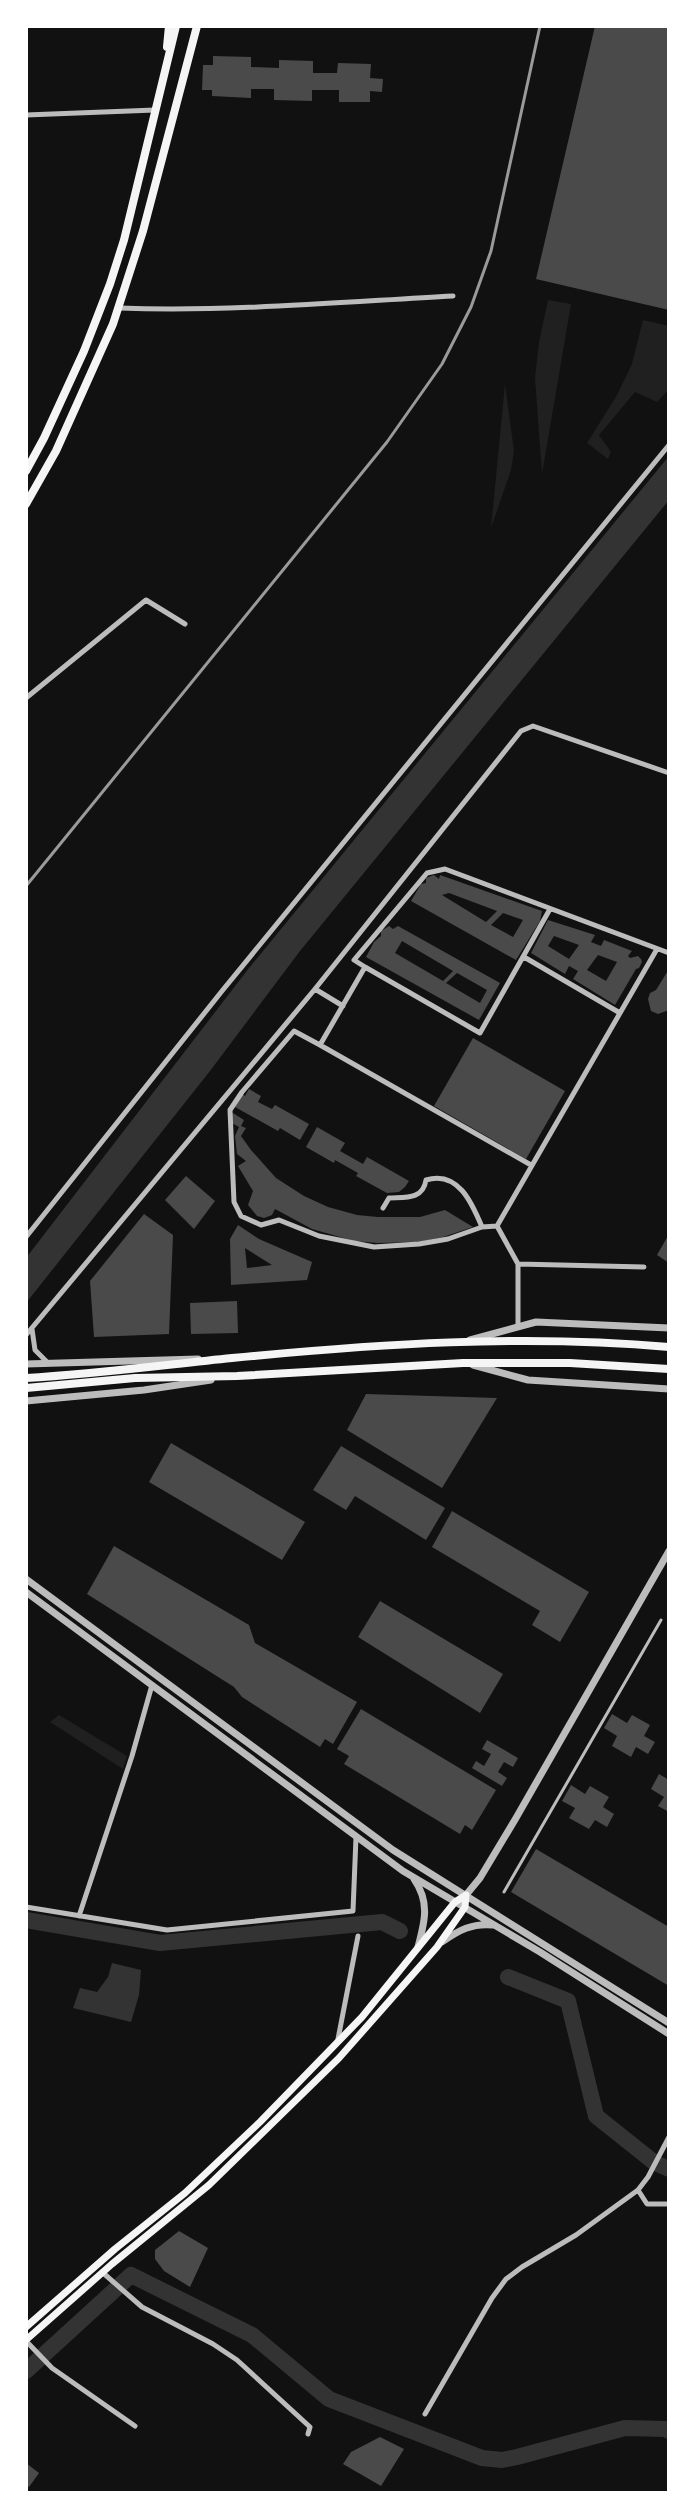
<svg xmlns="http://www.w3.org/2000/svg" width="695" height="2519" font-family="'IBM Plex Serif',serif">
<rect width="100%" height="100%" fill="#111"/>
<path fill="#202020" d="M548,300L571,304L542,474L535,378L539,342Z
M643,320L669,326V389L657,402L635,392L599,435L611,452L608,459L587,443L616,397L632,364Z
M505,384L514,451L511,470L491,528Z
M59,1715L127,1756L123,1769L50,1722Z"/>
<path fill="#333" d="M669,456V500L300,951L210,1071L26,1303V1258L249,968Z
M112,1963L141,1970L139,1995L131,2022L73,2008L80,1988L97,1992L108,1977Z"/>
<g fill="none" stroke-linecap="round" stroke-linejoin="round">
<path stroke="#333" stroke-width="16" d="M26,1920L160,1943L382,1922L400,1931
M508,1977L568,2001L596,2116L655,2163L669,2169
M26,2371L131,2275L252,2335L329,2399L482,2458L502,2460L517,2457L625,2428L666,2429L669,2431"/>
</g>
<path fill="#4a4a4a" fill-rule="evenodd" d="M595,26H669V310L536,279Z
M213,56L251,57V67L279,68V60L313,61V73H337L338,63L371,64L370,78L383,79L382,92L370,91V102H339V90H312V101L274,100V89H251V98L212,96V90H202L203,65H213Z
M434,875L439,879L440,875L542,911L540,921L516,960L411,901L421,884L426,883V878ZM449,893L497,911L486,922L442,895ZM503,913L523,920L513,937L491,925Z
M548,920L595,935L591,942L601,946L604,940L632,951L628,956L630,958L638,956L641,959L642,962L639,968L636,969L615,1005L573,979L578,971L569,966L565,974L531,953ZM554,936L579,945L569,959L548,946ZM598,955L617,962L606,981L587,970Z
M389,926L393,929L398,926L500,983L479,1020L366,957L374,942L381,936V931ZM402,941L453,971L443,981L395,953ZM457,973L487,990L480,1003L446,983Z
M669,969V1010L658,1014L651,1011L648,999L650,993L656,990Z
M473,1038L565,1091L526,1159L434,1106Z
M249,1089L261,1096L258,1102L272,1109L275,1105L309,1124L300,1140L280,1128L278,1131L235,1107L242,1094L245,1096Z
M233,1113L244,1120L241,1126L246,1128L241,1136L251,1150L276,1178L304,1196L328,1207L357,1215L378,1217H420L445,1210L473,1227L443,1237L419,1242L378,1243L354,1241L312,1229L275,1209L272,1215L264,1218L257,1216L248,1205L253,1191L238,1166L246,1161L237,1154L235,1136L239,1127L228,1121Z
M317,1127L345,1143L340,1151L363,1164L367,1157L409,1181L405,1187L399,1192L387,1193L356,1176L358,1173L335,1160L334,1163L306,1147Z
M186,1176L215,1201L194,1229L165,1200Z
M144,1214L173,1235L169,1334L94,1337L90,1281Z
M238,1225L259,1239L312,1262L307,1280L231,1285L230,1239ZM245,1248L272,1265L247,1268Z
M669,1234V1263L657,1255Z
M237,1301L238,1333L191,1334L190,1303Z
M366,1394L497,1398L442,1488L347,1430Z
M171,1443L305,1522L282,1560L149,1482Z
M341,1446L445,1508L426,1540L355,1496L346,1510L313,1490Z
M452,1511L589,1592L560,1642L532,1625L540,1611L432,1547Z
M114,1546L249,1625L255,1643L357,1702L333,1744L325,1739L320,1747L242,1697L234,1687L87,1594Z
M380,1601L503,1674L480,1713L358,1637Z
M361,1709L496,1790L472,1830L465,1825L460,1834L344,1764L349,1756L337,1749Z
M612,1714L627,1723L632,1715L650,1725L644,1736L655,1742L648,1754L636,1747L631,1757L612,1746L617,1736L604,1728Z
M487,1740L518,1758L513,1767L504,1762L498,1772L507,1778L502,1786L472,1768L476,1761L484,1766L491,1754L482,1749Z
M659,1774L669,1780V1812L658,1806L664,1797L651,1789Z
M571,1785L585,1794L590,1786L609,1797L603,1807L614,1814L607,1827L595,1820L589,1829L569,1818L575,1808L562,1801Z
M536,1849L669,1927V1986L511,1892Z
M179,2231L208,2248L190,2287L164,2271L155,2259V2250Z
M380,2437L404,2449L381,2486L343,2464L351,2452Z
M26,2463L39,2473L29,2487L26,2485Z"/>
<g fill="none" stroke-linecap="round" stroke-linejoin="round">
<path stroke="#bcbcbc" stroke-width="3" d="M504,1892L661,1620"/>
<path stroke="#bcbcbc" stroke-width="5" d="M26,115L155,110
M119,308C230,312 342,302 453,296
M26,698L146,600L185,624
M524,957L620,1013
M365,967L354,960L427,873L445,869L669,953
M315,989L343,1006
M320,1045L294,1031L242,1092L230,1110L234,1202L241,1216L261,1225L279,1220L319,1236L374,1247L419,1244L448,1239L482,1227L497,1226
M531,1165L320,1045L365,967L480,1033L550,909
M383,1208L389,1198C405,1197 423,1200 426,1180C458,1170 472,1203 482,1227
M26,1237L222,991L669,445
M518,1264L644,1267
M518,1326V1264L497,1226L657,949
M32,1329L35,1350L47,1362
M26,1335L315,989L521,731L533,726L669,773
M26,1907L167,1930L353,1911L356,1837
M79,1916L132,1756L152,1685
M338,2039L358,1936
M638,2190L647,2204H669
M102,2272L142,2307L213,2344L237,2360L310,2427L308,2434
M26,2341L52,2368L135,2426
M425,2414L492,2298L506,2279L522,2267L576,2235L638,2190L648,2177L669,2137"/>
<path stroke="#bcbcbc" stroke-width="7" d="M470,1340L536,1322L669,1328
M26,1364L198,1359
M473,1365L528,1380L669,1389
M26,1401L144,1390L211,1380
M26,1579L393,1850L669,2023
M26,1592L403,1871L540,1952L669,2034
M414,1879C430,1902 425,1921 418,1947
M466,1895L480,1878L516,1818L669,1551
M442,1942C459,1930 472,1923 493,1925"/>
<path stroke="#f5f5f5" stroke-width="7" d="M26,2327L115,2249L185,2193L260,2122L362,2017L455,1902L466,1895
M26,2340L112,2264L209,2185L339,2058L437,1947L465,1907L466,1895"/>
<path stroke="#f5f5f5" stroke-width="8" d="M167,47L169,26
M26,471L44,438L84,351L110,284L124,240L176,26
M26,504L56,451L113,324L143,231L197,26
M26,1378C95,1374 163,1365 232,1358C377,1344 523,1334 669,1347
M26,1388L135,1378L237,1376L463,1363H570L669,1369"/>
<path stroke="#9a9a9a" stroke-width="3" d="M26,886L387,442L442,364L471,307L491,251L540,26"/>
</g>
<rect width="695" height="2519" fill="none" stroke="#ffffff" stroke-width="56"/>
</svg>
